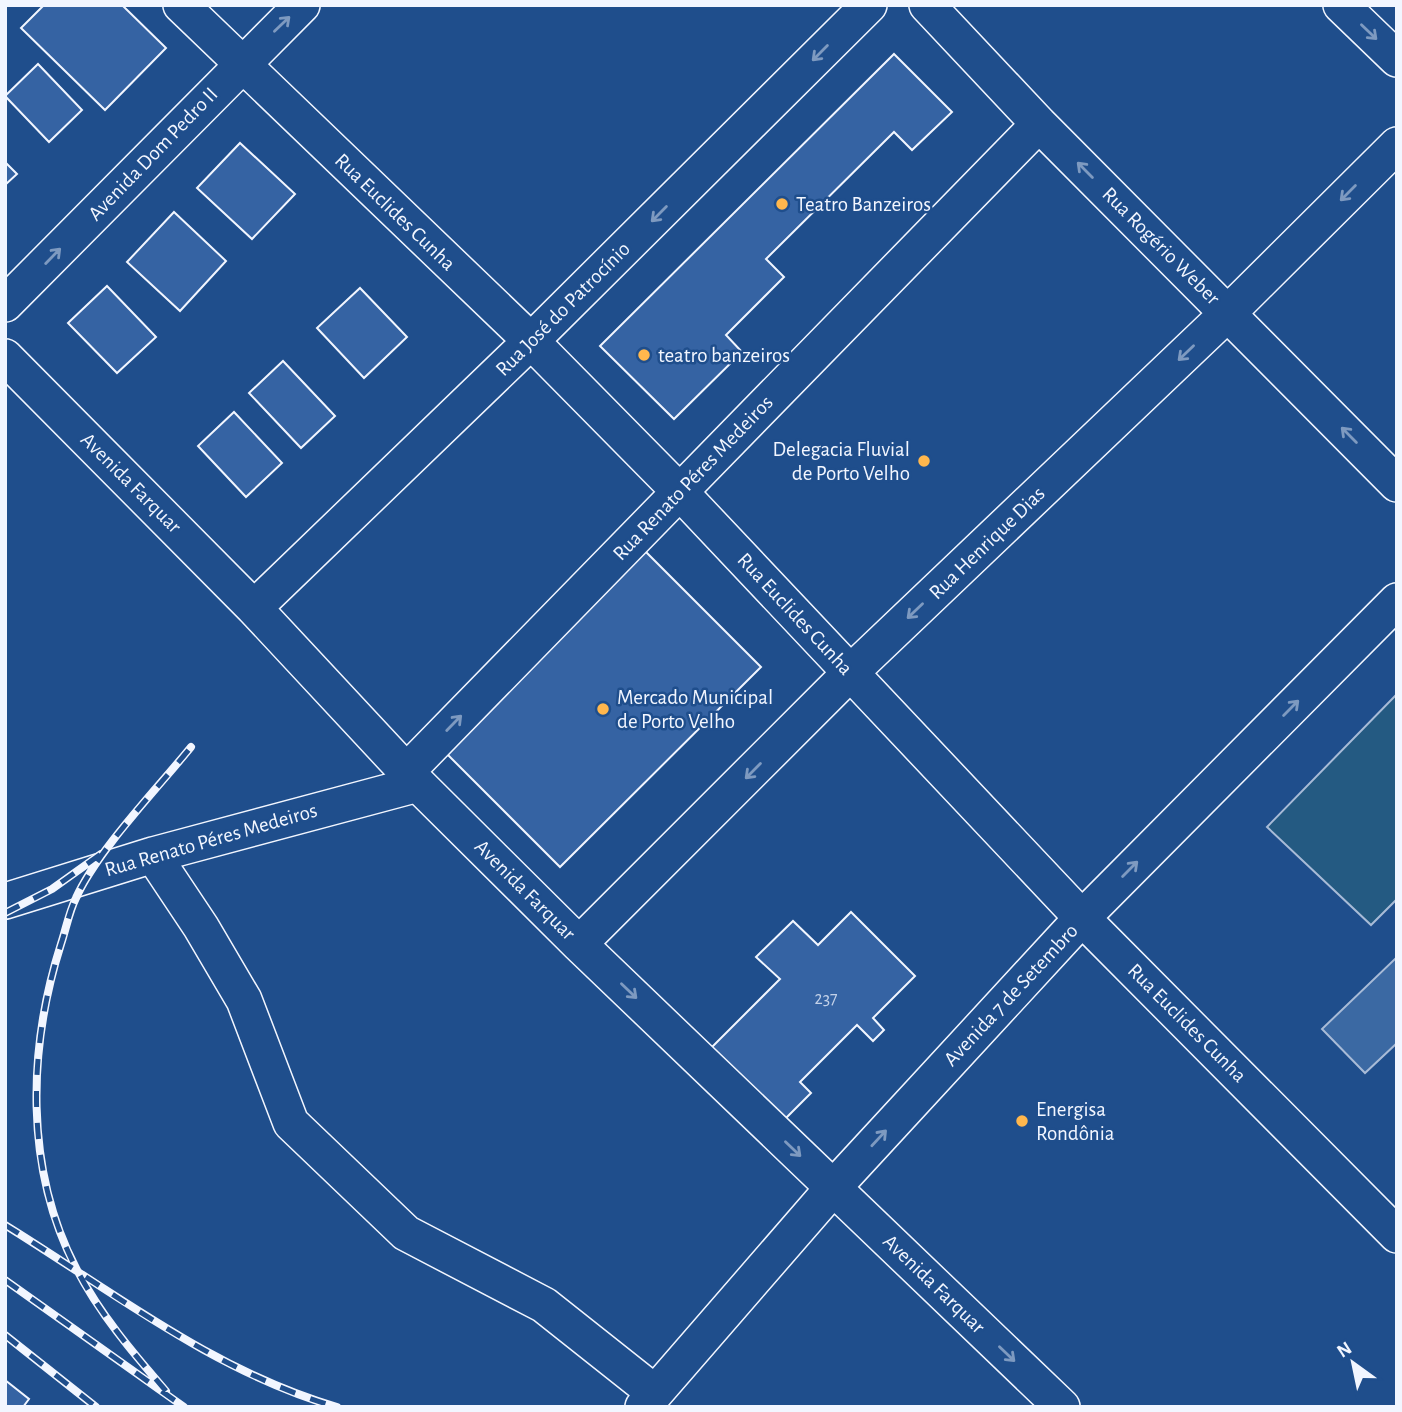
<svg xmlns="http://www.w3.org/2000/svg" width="1402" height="1412" font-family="'Alegreya Sans',sans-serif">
<rect width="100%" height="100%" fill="#1f4e8c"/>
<path fill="#245a82" stroke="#a8bbd7" stroke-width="2" d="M1397,694V899L1371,925L1267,827Z"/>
<path fill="#3b69a3" stroke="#a8bbd7" stroke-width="2" d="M1397,957V1043L1365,1073L1322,1029Z"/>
<path fill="#3563a3" stroke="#f2f6ff" stroke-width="2" d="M44,5H122L166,48L105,110L21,28Z
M894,54L952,112L912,150L894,132L766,259L784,277L726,335L742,352L674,419L600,346Z
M38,64L82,110L49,142L5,96Z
M240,143L295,194L252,239L197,188Z
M5,162L17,174L5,185Z
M174,212L226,261L180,311L127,262Z
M107,286L156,337L117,373L68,323Z
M360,288L407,337L364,378L317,328Z
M283,361L335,416L301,448L249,393Z
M234,412L282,463L246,497L198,446Z
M645,551L761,667L560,867L444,751Z
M851,912L915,976L873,1018L884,1030L873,1041L857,1025L800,1082L811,1093L783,1121L710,1049L780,979L756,957L793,921L818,945Z
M5,1380L29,1399L23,1407H5Z"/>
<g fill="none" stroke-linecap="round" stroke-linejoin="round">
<g stroke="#f2f6ff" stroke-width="38">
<path id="minor" d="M181,5L531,341L680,492L1082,918L1397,1235
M927,5L1039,124L1397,484
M1341,5L1397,59
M5,304L302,5
M5,357L254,608L418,784L579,944L1062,1407
M254,608L531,341L869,5
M407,771L1039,124
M153,855L201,927L244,1000L291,1123L406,1233L544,1305L655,1393
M5,901L153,855L418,784
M579,944L850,673L1228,313L1397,145
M643,1407L833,1188L1082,918L1397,601"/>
</g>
<use href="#minor" stroke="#1f4e8c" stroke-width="35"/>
<g stroke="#f2f6ff" stroke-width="8">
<path id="rail" d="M5,913L52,889L101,854
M5,1225C112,1291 215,1372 337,1407
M5,1280L184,1407
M5,1335L96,1407
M166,1391C133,1353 99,1313 76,1268C24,1168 28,1048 61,944C66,929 69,912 76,898C97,851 157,789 191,747"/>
</g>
<use href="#rail" stroke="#1f4e8c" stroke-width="5" stroke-dasharray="16" stroke-linecap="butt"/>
</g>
<defs><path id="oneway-shaft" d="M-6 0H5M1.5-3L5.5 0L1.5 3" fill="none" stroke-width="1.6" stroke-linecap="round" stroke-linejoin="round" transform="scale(1.75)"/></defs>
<g stroke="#7e9ac0">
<use href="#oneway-shaft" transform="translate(282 24) rotate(-44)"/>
<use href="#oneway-shaft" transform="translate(1369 32) rotate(44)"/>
<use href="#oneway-shaft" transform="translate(820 53) rotate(135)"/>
<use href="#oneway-shaft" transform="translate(1085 170) rotate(-135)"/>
<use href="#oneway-shaft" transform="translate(1348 193) rotate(135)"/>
<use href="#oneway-shaft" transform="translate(659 214) rotate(135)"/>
<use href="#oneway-shaft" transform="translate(53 256) rotate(-46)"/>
<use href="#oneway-shaft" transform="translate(1186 353) rotate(136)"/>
<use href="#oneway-shaft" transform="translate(1349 435) rotate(-135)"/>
<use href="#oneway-shaft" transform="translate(915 611) rotate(136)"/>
<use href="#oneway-shaft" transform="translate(1291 708) rotate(-45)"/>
<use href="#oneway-shaft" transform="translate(454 723) rotate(-46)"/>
<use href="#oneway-shaft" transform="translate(753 771) rotate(135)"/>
<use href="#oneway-shaft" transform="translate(1130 869) rotate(-45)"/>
<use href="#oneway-shaft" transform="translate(629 991) rotate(44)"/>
<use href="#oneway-shaft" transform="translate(879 1138) rotate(-47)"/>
<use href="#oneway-shaft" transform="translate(793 1149) rotate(44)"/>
<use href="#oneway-shaft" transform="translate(1007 1354) rotate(44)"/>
</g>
<g fill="#ffb74d" stroke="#1f4e8c" stroke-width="2.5">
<circle cx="782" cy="204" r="7"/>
<circle cx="644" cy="355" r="7"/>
<circle cx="924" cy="461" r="7"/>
<circle cx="603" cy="709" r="7"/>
<circle cx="1022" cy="1121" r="7"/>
</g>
<g text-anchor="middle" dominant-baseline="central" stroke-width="5" stroke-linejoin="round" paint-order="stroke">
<g font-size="18" fill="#c3d1e8">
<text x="826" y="999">237</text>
</g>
<g font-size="21" fill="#f2f6ff" stroke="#1f4e8c">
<text transform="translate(153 154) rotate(-46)">Avenida Dom Pedro II</text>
<text transform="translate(395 212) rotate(44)">Rua Euclides Cunha</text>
<text transform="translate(1161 246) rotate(45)">Rua Rogério Weber</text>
<text transform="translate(563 309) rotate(-45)">Rua José do Patrocínio</text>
<text transform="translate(693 478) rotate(-46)">Rua Renato Péres Medeiros</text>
<text transform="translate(131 483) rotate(45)">Avenida Farquar</text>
<text transform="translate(987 543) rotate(-44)">Rua Henrique Dias</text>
<text transform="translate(795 614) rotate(47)">Rua Euclides Cunha</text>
<text transform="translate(211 840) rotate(-16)">Rua Renato Péres Medeiros</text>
<text transform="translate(525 890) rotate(45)">Avenida Farquar</text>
<text transform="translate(1011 995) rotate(-47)">Avenida 7 de Setembro</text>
<text transform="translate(1187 1023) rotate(45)">Rua Euclides Cunha</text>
<text transform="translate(934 1284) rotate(44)">Avenida Farquar</text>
</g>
<g font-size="21" fill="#f2f6ff" stroke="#1f4e8c" text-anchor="start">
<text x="796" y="204">Teatro Banzeiros</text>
<text x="658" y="355">teatro banzeiros</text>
<text x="910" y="449" text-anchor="end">Delegacia Fluvial<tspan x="910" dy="24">de Porto Velho</tspan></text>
<text x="617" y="697">Mercado Municipal<tspan x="617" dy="24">de Porto Velho</tspan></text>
<text x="1036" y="1109">Energisa<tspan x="1036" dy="24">Rondônia</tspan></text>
</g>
</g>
<rect width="1402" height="1412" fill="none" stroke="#f2f6ff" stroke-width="14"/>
<g transform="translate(1353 1363) rotate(327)" stroke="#1f4e8c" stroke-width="5" paint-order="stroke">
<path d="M0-5L12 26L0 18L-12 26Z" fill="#f2f6ff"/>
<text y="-10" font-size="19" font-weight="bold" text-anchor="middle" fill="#f2f6ff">N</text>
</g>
</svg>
